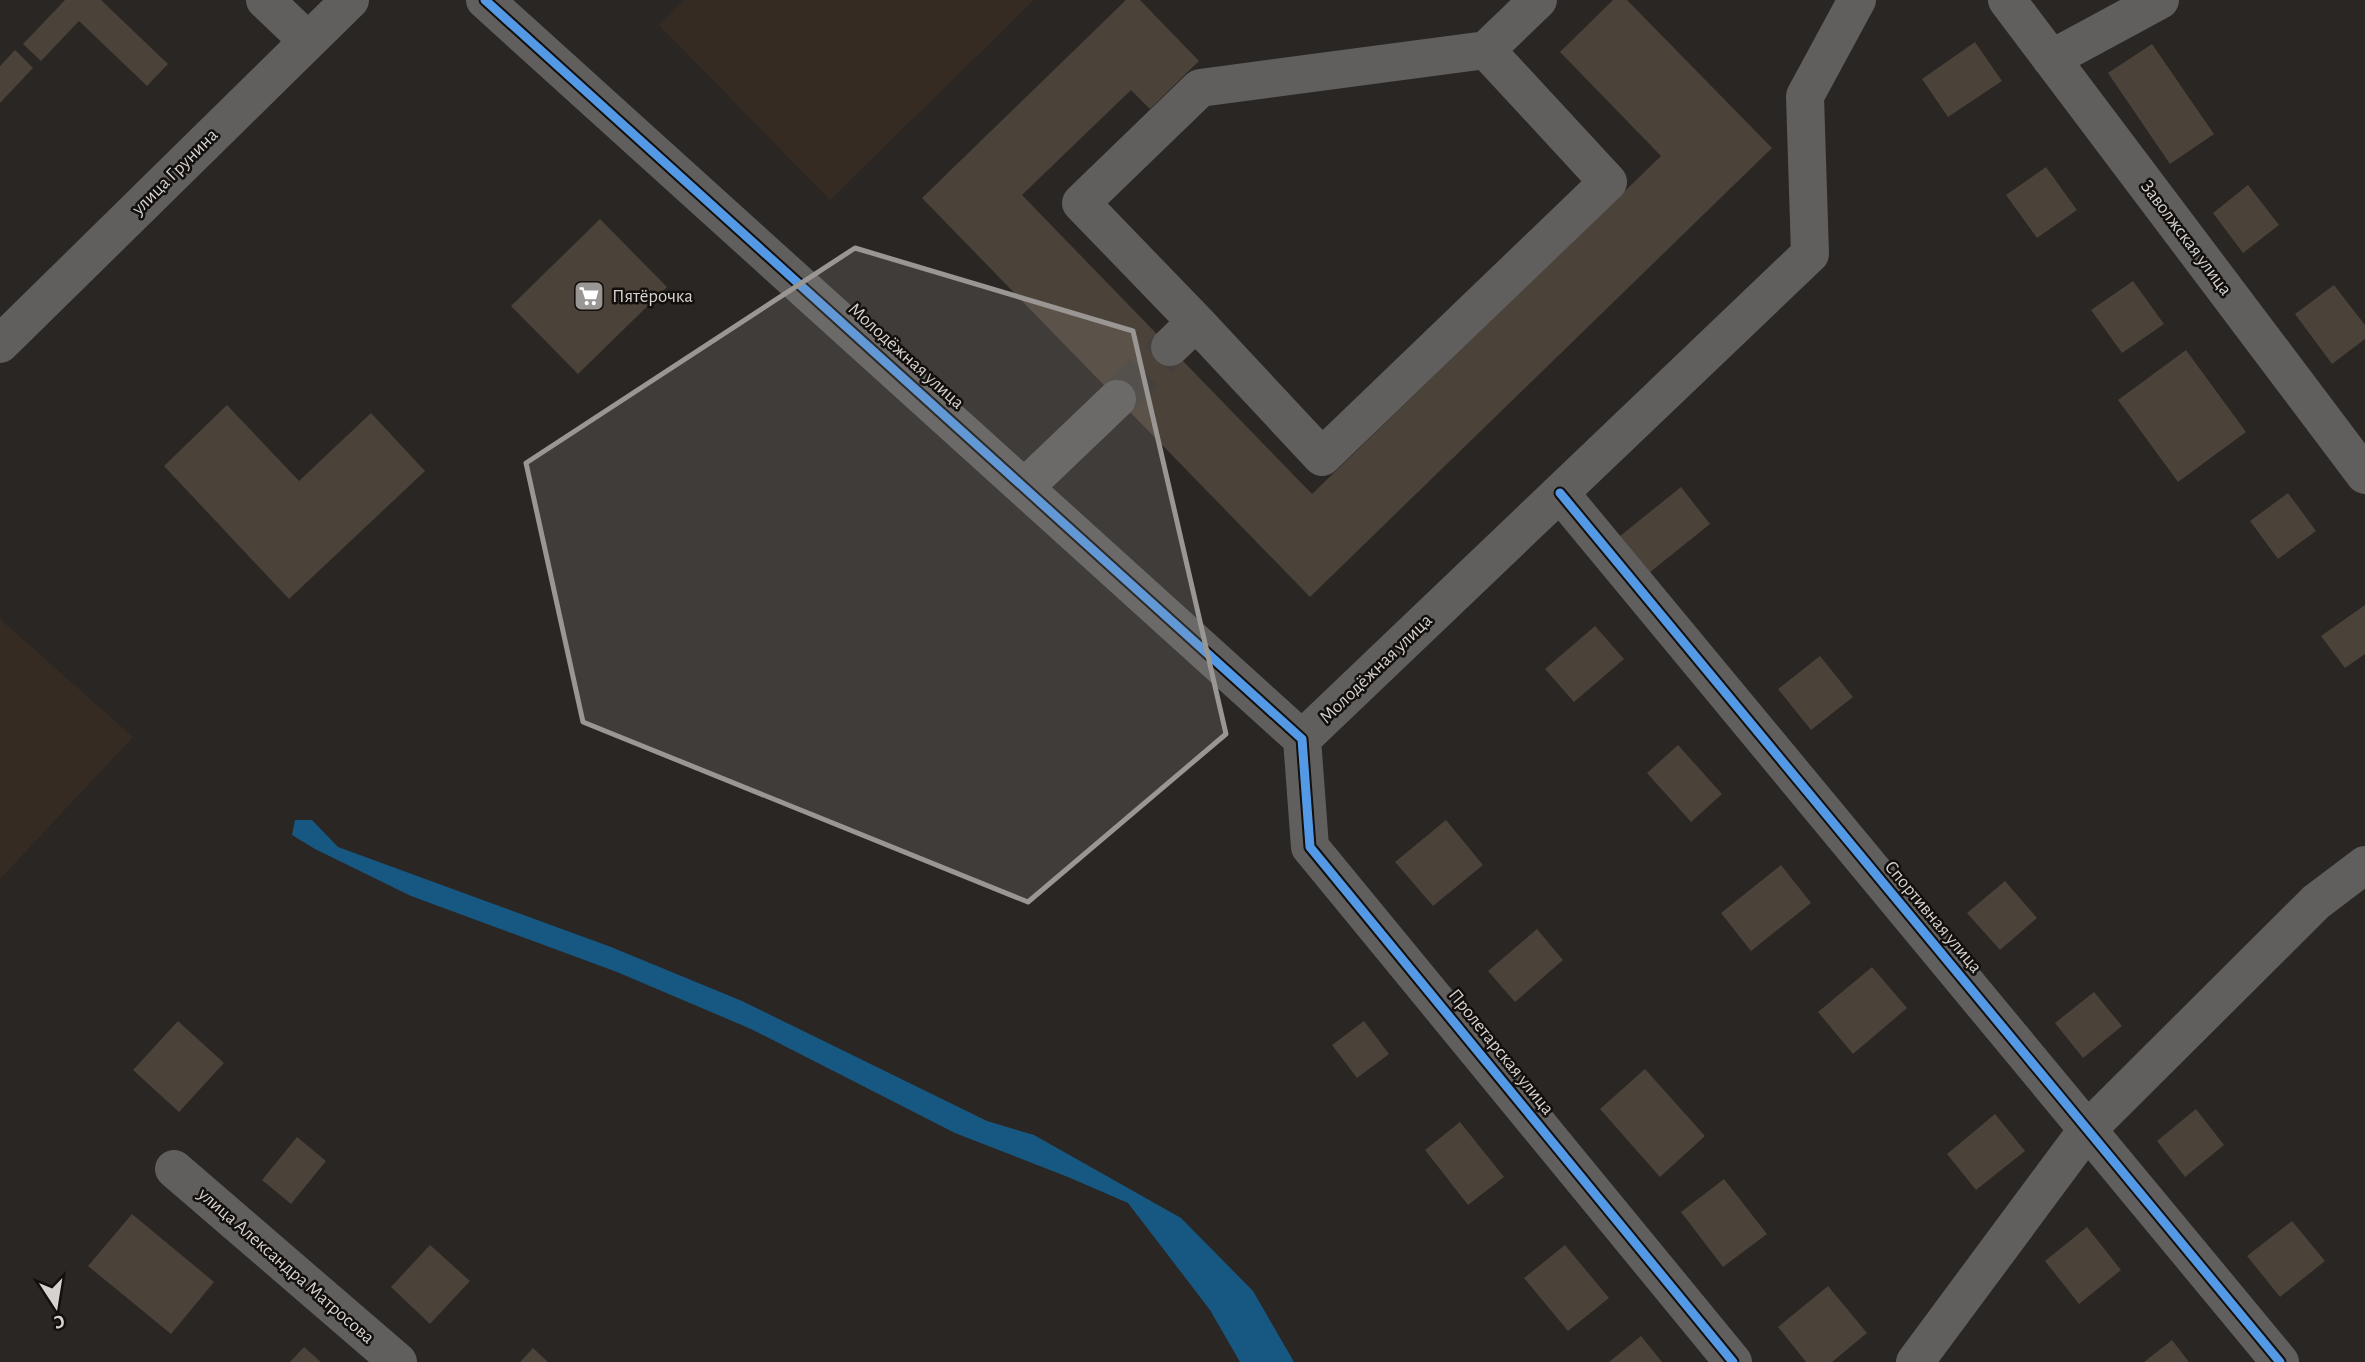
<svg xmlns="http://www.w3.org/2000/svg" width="2365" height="1362" font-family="'Alegreya Sans',sans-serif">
<rect width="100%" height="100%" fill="#292623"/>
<path fill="#362b23" d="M684,0H1034L830,200L659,25Z
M0,619L133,737L0,879Z"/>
<path fill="#175883" d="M295,820H312L338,847L611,947L742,1001L987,1121L1034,1135L1181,1218L1253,1291L1294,1362H1240L1210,1310L1128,1203L1068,1177L955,1133L751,1029L617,972L411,896L315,849L292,835Z"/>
<path fill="#4b4239" d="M65,0H101L168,64L147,86L79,21L41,61L23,44Z
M1126,0H1140L1199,61L1150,109L1131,90L1022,195L1312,494L1661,156L1560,52L1613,0H1627L1772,148L1310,597L922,198Z
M1975,42L2002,81L1948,117L1922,79Z
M2152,44L2214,134L2170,164L2108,73Z
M15,50L33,68L0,103V66Z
M2046,167L2077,210L2037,238L2006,195Z
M2248,185L2279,225L2243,253L2213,213Z
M600,219L667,287L578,374L511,306Z
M2133,281L2164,324L2122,353L2091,310Z
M2334,285L2365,325V339L2332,364L2295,314Z
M2186,350L2246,432L2178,482L2118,400Z
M227,405L299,481L371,413L425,471L289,599L164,466Z
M1681,487L1710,524L1649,573L1620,536Z
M2288,493L2316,531L2278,559L2250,521Z
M2365,605V654L2345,668L2321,636Z
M1595,626L1624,659L1574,702L1545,669Z
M1820,656L1853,697L1811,730L1778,689Z
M1678,745L1722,794L1691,822L1647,773Z
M1446,820L1483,865L1433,906L1395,862Z
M1781,865L1811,903L1751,951L1721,913Z
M2005,881L2037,918L2000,950L1967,913Z
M1537,929L1563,960L1515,1002L1488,971Z
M1872,967L1907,1008L1853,1054L1818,1012Z
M2094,992L2122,1026L2083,1058L2055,1023Z
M178,1021L224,1063L179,1112L133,1070Z
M1364,1021L1389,1054L1357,1078L1332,1045Z
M1645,1069L1705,1136L1660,1177L1600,1109Z
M2196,1109L2224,1145L2185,1177L2157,1141Z
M1995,1114L2025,1151L1976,1190L1947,1154Z
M1460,1122L1504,1177L1468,1205L1425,1150Z
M297,1137L326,1161L291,1204L262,1180Z
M1724,1179L1767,1234L1723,1267L1681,1212Z
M132,1214L214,1282L171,1334L88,1266Z
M2292,1221L2325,1261L2280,1297L2247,1256Z
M2087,1227L2121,1270L2079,1304L2045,1261Z
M430,1245L470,1281L430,1324L391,1287Z
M1565,1245L1609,1298L1568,1331L1524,1278Z
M1828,1286L1867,1333L1832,1362H1806L1778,1327Z
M1641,1336L1662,1362H1609Z
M2172,1340L2189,1362H2144Z
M304,1347L321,1362H290Z
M533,1348L548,1362H520Z"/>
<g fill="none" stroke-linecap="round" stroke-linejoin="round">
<path stroke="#43403d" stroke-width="38" stroke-dasharray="38 19" stroke-linecap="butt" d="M1117,399L1170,347"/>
<path stroke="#605f5e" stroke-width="38" d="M265,0L308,41
M485,0L1302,739
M2007,0L2365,475
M2051,59L2160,0
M1196,322L1322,457L1608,182L1486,50
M0,344L350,0
M1170,347L1196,322L1081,203L1200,88L1486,50L1538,0
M1025,487L1117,399
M1560,493L2280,1362
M1302,739L1810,254L1805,96L1857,0
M1302,739L1310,847L1733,1362
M174,1169L398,1362
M1915,1362L2087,1130L2316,902L2365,865"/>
<g stroke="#120f0d" stroke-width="13">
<path id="cycleway" d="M485,0L1302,739L1310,847L1733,1362
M1560,493L2280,1362"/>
</g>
<use href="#cycleway" stroke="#5399e6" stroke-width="9"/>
</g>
<path fill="#999693" fill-opacity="0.2" stroke="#999693" stroke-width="5" stroke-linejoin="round" d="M855,248L1133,331L1226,734L1028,902L583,722L526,463Z"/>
<defs>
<g id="supermarket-square" transform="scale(1.575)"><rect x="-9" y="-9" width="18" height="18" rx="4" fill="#999693" stroke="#120f0d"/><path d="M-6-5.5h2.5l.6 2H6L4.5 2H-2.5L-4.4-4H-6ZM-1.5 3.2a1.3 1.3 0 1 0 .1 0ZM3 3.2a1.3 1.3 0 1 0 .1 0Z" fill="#fff"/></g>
</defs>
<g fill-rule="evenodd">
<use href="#supermarket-square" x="589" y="296"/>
</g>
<g text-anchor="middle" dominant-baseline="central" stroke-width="5" stroke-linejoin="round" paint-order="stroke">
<g font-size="19" fill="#d6d2cf" stroke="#120f0d">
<text transform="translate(175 172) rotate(-45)">улица Грунина</text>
<text transform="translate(2186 238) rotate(53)">Заволжская улица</text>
<text transform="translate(906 356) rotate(42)">Молодёжная улица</text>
<text transform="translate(1376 669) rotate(-44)">Молодёжная улица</text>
<text transform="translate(1933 917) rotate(50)">Спортивная улица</text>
<text transform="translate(1501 1052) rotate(51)">Пролетарская улица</text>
<text transform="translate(286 1266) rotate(41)">улица Александра Матросова</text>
</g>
<g font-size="19" fill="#d6d2cf" stroke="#120f0d" text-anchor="start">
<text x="612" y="296">Пятёрочка</text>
</g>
</g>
<g transform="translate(56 1306) rotate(168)" stroke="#120f0d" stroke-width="5" paint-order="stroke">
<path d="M0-5L12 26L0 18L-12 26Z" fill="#d6d2cf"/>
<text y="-10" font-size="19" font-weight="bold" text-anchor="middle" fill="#d6d2cf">С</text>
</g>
</svg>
